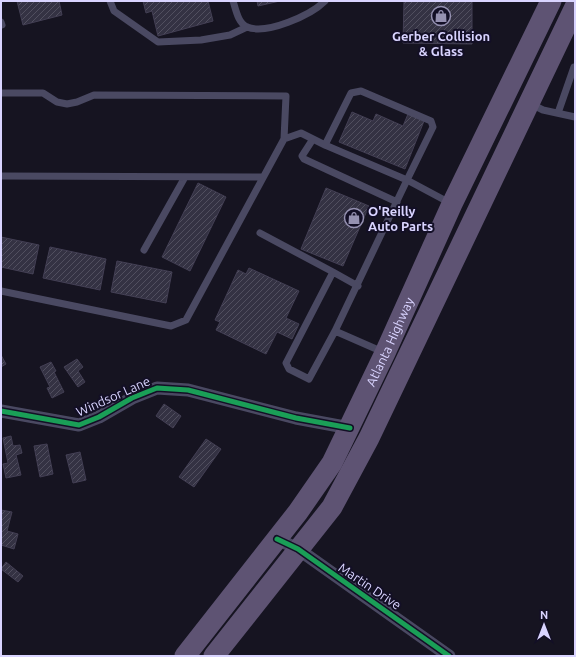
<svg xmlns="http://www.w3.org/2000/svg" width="576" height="657" font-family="Ubuntu,sans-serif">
<defs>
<pattern id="building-hatch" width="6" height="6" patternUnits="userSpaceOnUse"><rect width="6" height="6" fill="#343243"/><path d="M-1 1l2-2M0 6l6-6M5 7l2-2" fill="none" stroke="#514f5f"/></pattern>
</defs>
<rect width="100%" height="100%" fill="#161421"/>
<path fill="url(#building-hatch)" stroke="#433f54" d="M17,1H59L62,15L23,25Z
M143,1H208L213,21L158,36L152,11L146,13Z
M257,1H280L258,6Z
M404,1H472V44L403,43Z
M352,112L373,121L376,114L403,126L408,114L424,121L405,169L339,142Z
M198,183L226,197L190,271L162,257Z
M326,188L369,206L343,266L301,249Z
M1,237L39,245L33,274L1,267Z
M50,247L106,259L100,290L43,278Z
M117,261L172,272L166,303L111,292Z
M249,268L299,291L286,318L299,324L292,339L277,332L266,354L216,330L220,322L215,320L238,270L246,274Z
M1,355L6,364L1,367Z
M77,359L83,367L78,371L85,382L78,387L64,367Z
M51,362L56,371L54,372L64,392L52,398L47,388L50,387L40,367Z
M164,404L181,416L173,428L156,416Z
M11,436L13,446L20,445L22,453L16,455L21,475L6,478L3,464L8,463L3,438Z
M206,439L221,449L194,487L179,477Z
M47,444L53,474L40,477L34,446Z
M80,452L86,480L73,483L66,455Z
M1,510L12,512L7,531L18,534L14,549L1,545Z
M6,562L23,576L18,582L1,569Z"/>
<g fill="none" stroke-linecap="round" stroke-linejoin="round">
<path stroke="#4a4962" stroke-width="7" d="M110,1L114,11L158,42L201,40L230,35L247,27
M233,1C236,10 238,23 247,27C267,35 311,15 325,1
M1,22L2,25
M361,91L431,121L433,127L407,180L325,145L351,93Z
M1,93H43L57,102L67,104L77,102L94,95L286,96L284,139
M531,104L543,110L575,117
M558,113L574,67
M313,139L302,156L304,159L397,202
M1,176L263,177
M260,233L333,272L286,363L289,369L309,379L335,331L407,180L450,203
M144,250L185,177
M333,272L358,286
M1,291L171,326L186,320L284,139L301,133L325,145
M335,331L383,352"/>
<path stroke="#4a4962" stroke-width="13" d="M1,411L79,425L99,417L132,398L157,388L188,390L296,418L350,428
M277,539L298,549L449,656"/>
<g stroke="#5e5373" stroke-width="21">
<path id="s1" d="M185,656L298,512L332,463L385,353L452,204L551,1"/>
<path d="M214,656L332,507L369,438L575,7"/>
</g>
<g stroke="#130f26" stroke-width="8">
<path id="cycleway" d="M1,411L79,425L99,417L132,398L157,388L188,390L296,418L350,428
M277,539L298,549L449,656"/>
</g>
<use href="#cycleway" stroke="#1a9f57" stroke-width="5"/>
</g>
<defs>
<g id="shop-ring" transform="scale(1)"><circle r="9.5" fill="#130f26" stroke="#9591b1" stroke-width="1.5"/><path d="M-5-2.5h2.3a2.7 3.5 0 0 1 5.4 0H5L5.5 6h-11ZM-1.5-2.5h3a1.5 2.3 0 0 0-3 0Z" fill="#9591b1"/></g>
</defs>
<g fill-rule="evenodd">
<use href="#shop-ring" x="441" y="16"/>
<use href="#shop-ring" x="354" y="218"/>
</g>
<g text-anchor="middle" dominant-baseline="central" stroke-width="4" stroke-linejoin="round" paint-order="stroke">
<g font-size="13" font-weight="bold" fill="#d9d4ff" stroke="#130f26">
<text x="441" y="36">Gerber Collision<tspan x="441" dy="15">&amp; Glass</tspan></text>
<text x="368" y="211" text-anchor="start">O'Reilly<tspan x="368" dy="15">Auto Parts</tspan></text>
</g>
<g font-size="13" fill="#d9d4ff" stroke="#130f26">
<text stroke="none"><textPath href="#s1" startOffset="377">Atlanta Highway</textPath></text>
<text transform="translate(113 396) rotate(-24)">Windsor Lane</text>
<text transform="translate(370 586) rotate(34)">Martin Drive</text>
</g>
</g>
<rect width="576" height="657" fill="none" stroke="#d9d4ff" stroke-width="4"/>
<g transform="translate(544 625)" stroke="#130f26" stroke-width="3" paint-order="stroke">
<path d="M0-3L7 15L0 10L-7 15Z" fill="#d9d4ff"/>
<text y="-6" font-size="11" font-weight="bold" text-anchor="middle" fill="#d9d4ff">N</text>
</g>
</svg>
